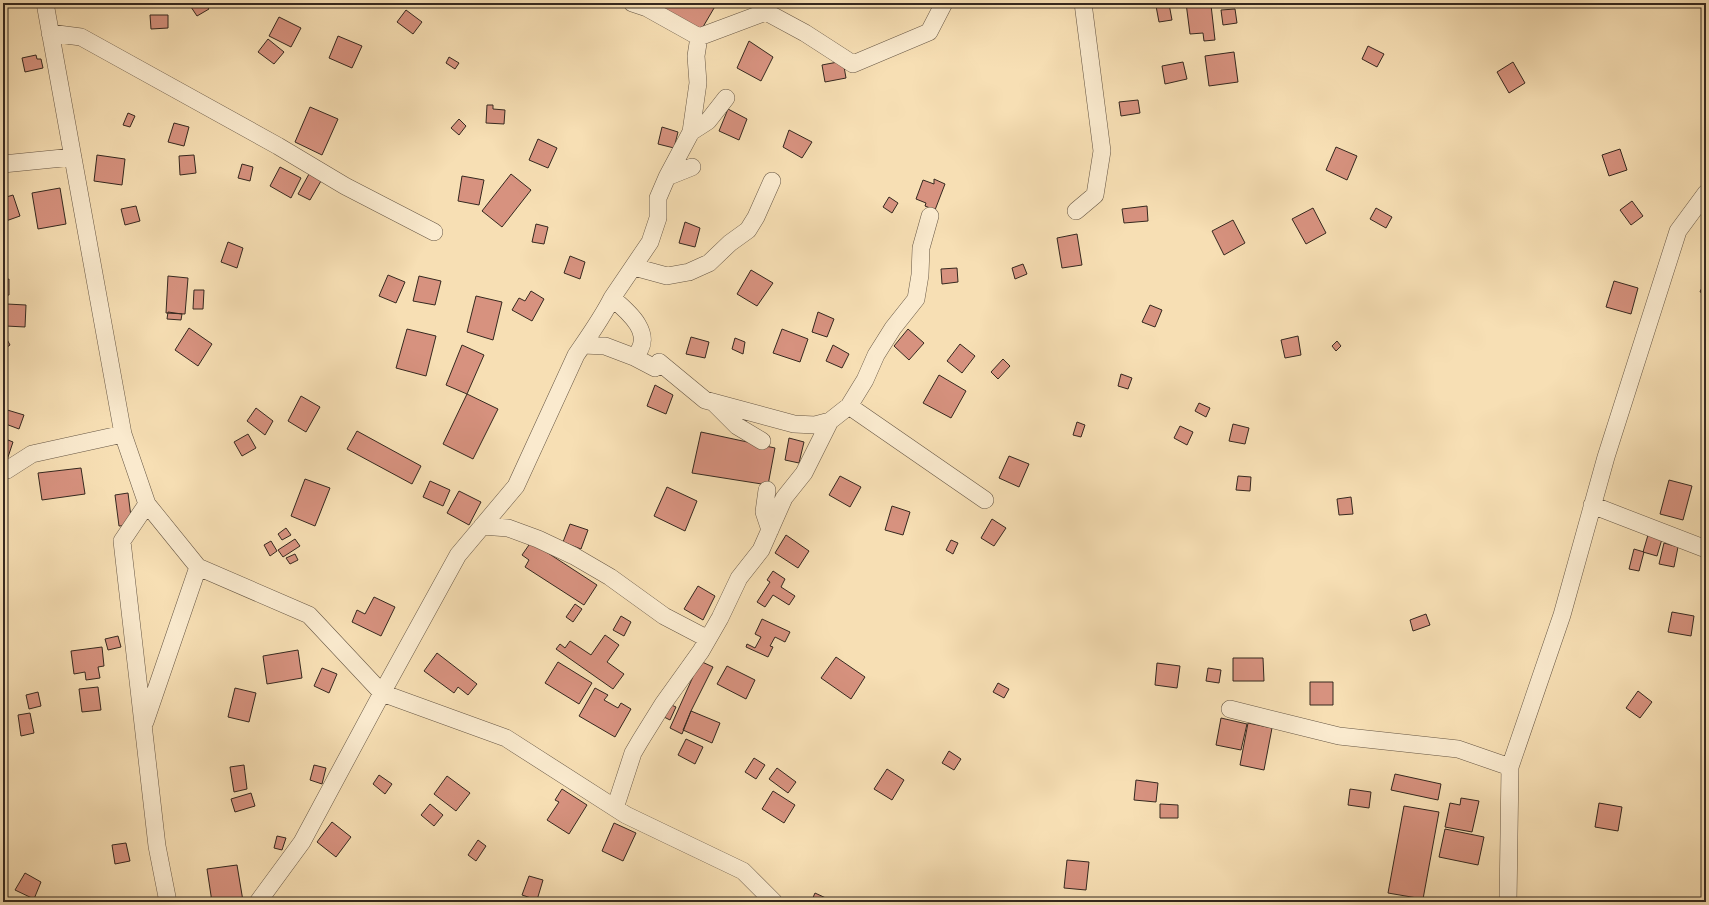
<svg xmlns="http://www.w3.org/2000/svg" width="1709" height="905" font-family="'EB Garamond',serif">
<rect width="100%" height="100%" fill="#f7dfb4"/>
<filter id="stains"><feTurbulence type="fractalNoise" baseFrequency=".005" numOctaves="4"/><feColorMatrix values="0 0 0 0 .2 0 0 0 0 .09 0 0 0 0 .02 0 0 0 .5 -.17"/></filter>
<radialGradient id="worn" r=".72"><stop offset=".6" stop-color="#630" stop-opacity="0"/><stop offset="1" stop-color="#630" stop-opacity=".3"/></radialGradient>
<path fill="#d7927f" stroke="#35281f" d="M204,3L209,9L197,16L189,4Z
M660,3H717L700,32L658,7Z
M1186,3H1203V6L1211,5L1215,40L1204,41L1203,33L1190,34Z
M1169,4L1172,20L1159,22L1156,6Z
M1235,9L1237,23L1223,25L1221,10Z
M406,10L422,22L413,34L397,22Z
M150,15H168V28L151,29Z
M279,17L301,28L291,47L269,36Z
M338,36L362,46L352,68L329,58Z
M268,39L284,52L274,64L258,52Z
M749,41L773,57L761,81L737,68Z
M1368,46L1384,54L1377,67L1362,59Z
M1234,52L1238,82L1209,86L1205,56Z
M36,55L37,59H41L43,68L25,72L22,58Z
M449,57L459,63L455,69L446,63Z
M843,61L846,78L825,82L822,65Z
M1183,62L1187,79L1165,84L1162,66Z
M1513,62L1525,83L1509,93L1497,72Z
M1138,100L1140,113L1121,116L1119,102Z
M487,105H493V109L505,110L504,124L486,123Z
M310,107L338,119L322,155L295,142Z
M728,109L747,119L739,140L719,131Z
M128,113L135,116L130,127L123,125Z
M459,119L466,126L459,135L451,128Z
M174,123L189,127L184,146L168,142Z
M662,127L678,132L674,148L658,144Z
M789,130L812,142L802,158L783,147Z
M538,139L557,148L548,168L529,160Z
M1336,147L1357,156L1347,180L1326,170Z
M1620,149L1627,170L1609,176L1602,155Z
M97,155L125,159L122,185L94,181Z
M194,155L196,173L180,175L179,156Z
M242,164L253,167L250,181L238,178Z
M280,167L301,178L291,198L270,186Z
M309,174L321,181L310,200L298,194Z
M511,174L531,190L502,227L482,211Z
M462,176L484,180L479,205L458,201Z
M934,179L945,184L935,210L925,206L926,203L916,199L923,180L934,184Z
M60,188L66,224L38,229L32,193Z
M13,195L20,216L3,222V198Z
M889,197L898,203L892,213L883,207Z
M1632,201L1643,216L1631,225L1620,210Z
M136,206L140,221L125,225L121,209Z
M1147,206L1148,221L1124,223L1122,209Z
M1313,208L1326,233L1306,244L1292,219Z
M1376,208L1392,217L1386,228L1370,219Z
M1233,220L1245,243L1224,255L1212,231Z
M685,222L700,228L695,247L679,243Z
M536,224L548,227L544,244L532,242Z
M1077,234L1082,265L1062,268L1057,238Z
M228,242L243,248L237,268L221,262Z
M570,256L585,262L580,279L564,273Z
M1023,264L1027,274L1015,279L1012,268Z
M957,268L958,282L942,284L941,269Z
M751,270L773,283L757,306L737,294Z
M388,275L405,282L396,303L379,296Z
M168,276L188,278L185,314L166,313Z
M419,276L441,281L435,305L413,301Z
M1706,278V294L1700,292Z
M9,279V295L3,296V280Z
M1614,281L1638,288L1631,314L1606,307Z
M194,290H204L203,309H193Z
M531,291L544,299L532,321L512,310L519,298L525,301Z
M476,296L502,302L493,340L467,332Z
M7,304L26,305L25,327L6,326Z
M1150,305L1162,310L1155,327L1142,322Z
M168,312L182,314L181,320L167,319Z
M818,312L834,319L827,337L812,332Z
M189,328L212,344L198,366L175,350Z
M407,329L436,336L426,376L396,368Z
M782,329L808,339L800,362L773,353Z
M908,329L924,343L909,360L894,346Z
M3,332L10,345L3,350Z
M1298,336L1301,355L1285,358L1281,340Z
M691,337L709,342L705,358L686,354Z
M735,338L745,342L743,354L732,349Z
M1337,341L1341,346L1336,351L1332,346Z
M960,344L975,356L962,373L947,361Z
M462,345L484,355L467,394L446,385Z
M833,345L849,354L842,368L826,361Z
M1003,359L1010,366L998,379L991,372Z
M1121,374L1132,378L1128,389L1118,386Z
M939,375L966,391L951,418L923,403Z
M655,385L673,395L666,414L647,406Z
M467,394L498,409L473,459L443,444Z
M301,396L320,407L306,432L288,421Z
M1199,403L1210,408L1206,417L1195,411Z
M256,408L273,421L265,435L247,421Z
M4,409L24,415L19,429L3,423Z
M1077,422L1085,425L1081,437L1073,435Z
M1233,424L1249,428L1245,444L1229,441Z
M1180,426L1193,432L1187,445L1174,438Z
M357,431L421,466L412,484L347,449Z
M701,432L775,448L768,485L692,473Z
M248,434L256,448L242,456L234,442Z
M3,438L13,442L6,463L3,462Z
M789,438L804,442L799,463L785,460Z
M1009,456L1029,464L1019,487L999,478Z
M81,468L85,494L42,500L38,473Z
M840,476L861,487L850,507L829,495Z
M1238,476L1251,477L1250,491L1236,490Z
M305,479L330,488L315,526L291,516Z
M1669,480L1692,486L1683,520L1660,514Z
M430,481L450,490L443,506L423,497Z
M667,487L697,501L685,531L654,516Z
M459,491L481,502L469,525L447,513Z
M128,493L132,525L119,526L115,495Z
M1351,497L1353,514L1339,515L1337,499Z
M892,506L910,512L903,535L885,530Z
M992,519L1006,528L994,546L981,538Z
M570,524L588,530L581,549L563,542Z
M286,528L291,535L282,540L278,534Z
M786,535L809,551L798,568L775,553Z
M1648,535L1662,539L1657,556L1643,552Z
M295,539L300,546L283,557L278,550Z
M951,540L958,543L953,554L946,550Z
M271,541L277,551L270,556L264,545Z
M531,542L597,585L584,605L525,567L529,560L522,555Z
M1664,543L1678,547L1674,567L1659,564Z
M1634,549L1644,552L1639,571L1629,569Z
M295,554L298,560L290,564L286,558Z
M773,571L785,579L781,587L795,596L789,605L773,595L765,607L757,602L770,582L767,580Z
M698,586L715,596L703,620L684,609Z
M374,597L395,607L381,636L352,622L357,610L365,614Z
M575,604L582,609L573,622L566,617Z
M1672,612L1694,616L1691,636L1668,632Z
M1426,614L1430,625L1413,631L1410,620Z
M621,616L631,622L624,636L613,630Z
M762,619L790,632L785,642L775,637L770,646L773,647L768,657L746,647L747,644L755,648L761,637L755,634Z
M605,635L619,645L607,662L624,674L613,689L556,649L560,644L565,648L570,641L591,655Z
M118,636L121,647L108,650L105,639Z
M102,647L104,666L98,667L100,678L86,680L85,672L74,674L71,651Z
M298,650L302,678L267,684L263,656Z
M437,653L477,684L468,695L458,687L454,693L424,671Z
M836,657L865,677L851,699L821,678Z
M1233,658H1263L1264,681H1233Z
M700,661L713,667L691,711L682,734L670,728Z
M558,662L592,683L579,704L545,683Z
M1157,663L1180,666L1177,688L1155,685Z
M727,666L755,680L746,699L717,684Z
M322,668L337,674L329,693L314,686Z
M1208,668L1221,670L1219,683L1206,681Z
M1310,682H1333V705H1310Z
M998,683L1009,689L1004,698L993,692Z
M98,687L101,710L82,712L79,689Z
M235,688L256,693L249,722L228,717Z
M595,688L608,695L604,700L618,708L621,703L631,709L615,737L579,716Z
M1638,691L1652,702L1640,718L1626,708Z
M38,692L41,706L29,709L26,695Z
M669,704L676,707L670,720L664,717Z
M691,711L720,723L712,743L683,730Z
M30,713L34,733L21,736L18,715Z
M1221,718L1247,724L1241,750L1216,745Z
M1248,723L1272,728L1264,770L1240,765Z
M686,739L703,747L695,764L678,755Z
M949,751L961,759L954,770L942,763Z
M754,758L765,765L756,779L745,772Z
M244,765L247,789L234,792L230,767Z
M314,765L326,768L322,784L310,780Z
M777,768L796,782L788,793L769,779Z
M887,769L904,780L892,800L874,789Z
M1395,774L1441,784L1438,800L1391,790Z
M379,775L392,784L385,794L373,784Z
M447,776L470,793L456,811L434,794Z
M1136,780L1158,783L1156,802L1134,800Z
M562,789L587,805L569,834L547,820L559,802L555,800Z
M1350,789L1371,792L1369,808L1348,805Z
M773,791L795,805L784,823L762,809Z
M251,793L255,806L235,812L231,799Z
M1461,798L1479,801L1472,832L1445,827L1450,803L1460,805Z
M1599,803L1622,807L1618,831L1595,827Z
M430,804L443,815L434,826L421,815Z
M1160,804L1178,805V818H1160Z
M1404,806L1439,812L1423,899L1388,893Z
M332,822L351,837L336,857L317,842Z
M614,823L636,833L623,861L602,851Z
M1445,829L1484,837L1478,865L1439,857Z
M277,836L286,838L282,850L274,848Z
M478,840L486,846L476,861L468,855Z
M126,843L130,861L115,864L112,845Z
M1067,860L1089,862L1086,890L1064,888Z
M237,865L243,901L212,902L207,869Z
M25,873L41,882L34,899L15,890Z
M529,876L543,880L537,900L522,895Z
M815,893L828,899L827,902H811Z"/>
<g fill="none" stroke-linecap="round" stroke-linejoin="round">
<g stroke="#665644" stroke-width="18">
<path id="street" d="M45,3L123,434L147,504L122,541L157,846L168,902
M632,3L647,8L699,37
M50,33L81,37L278,146L345,186L434,232
M691,132L698,83L696,56L699,37L766,12L805,33L853,64L929,32L944,3
M3,164L73,157
M667,177L691,132L708,121L726,98
M1076,211L1095,195L1102,151L1083,3
M634,267L667,276L689,272L709,263L730,243L748,230L756,217L772,181
M612,298L650,242L658,218V198L667,177L692,167
M634,357L655,368L659,362L705,400L794,424L815,425L830,421L849,406L865,380L876,355L893,328L916,299L920,275L921,248L930,216
M715,404L737,426L762,441
M849,406L985,500
M3,471L7,470L32,454L123,434
M767,490L764,512L770,530
M147,504L198,567L309,615L382,693L506,738L626,815L743,871L774,902
M1592,505L1706,549
M482,526L508,528L538,539L574,556L610,577L664,616L708,639
M1230,709L1339,736L1458,749L1510,767
M145,722L198,567
M615,808L633,753L640,741L663,704L701,651L720,618L739,578L761,550L784,498L804,473L830,421
M258,902L302,842L382,693L458,555L516,486L576,355C589,336 602,318 612,298C629,312 656,335 634,357L605,346L583,345
M1508,902L1510,767L1562,615L1606,457L1678,231L1706,193"/>
</g>
<use href="#street" stroke="#faeace" stroke-width="17"/>
</g>
<rect width="1709" height="905" fill="none" stroke="#f7dfb4" stroke-width="16"/>
<rect x="4" y="4" width="1701" height="897" fill="none" stroke="#35281f" stroke-width="2"/>
<rect x="8" y="8" width="1693" height="889" fill="none" stroke="#35281f"/>
<rect width="100%" height="100%" filter="url(#stains)"/>
<rect width="100%" height="100%" fill="url(#worn)"/>
</svg>
